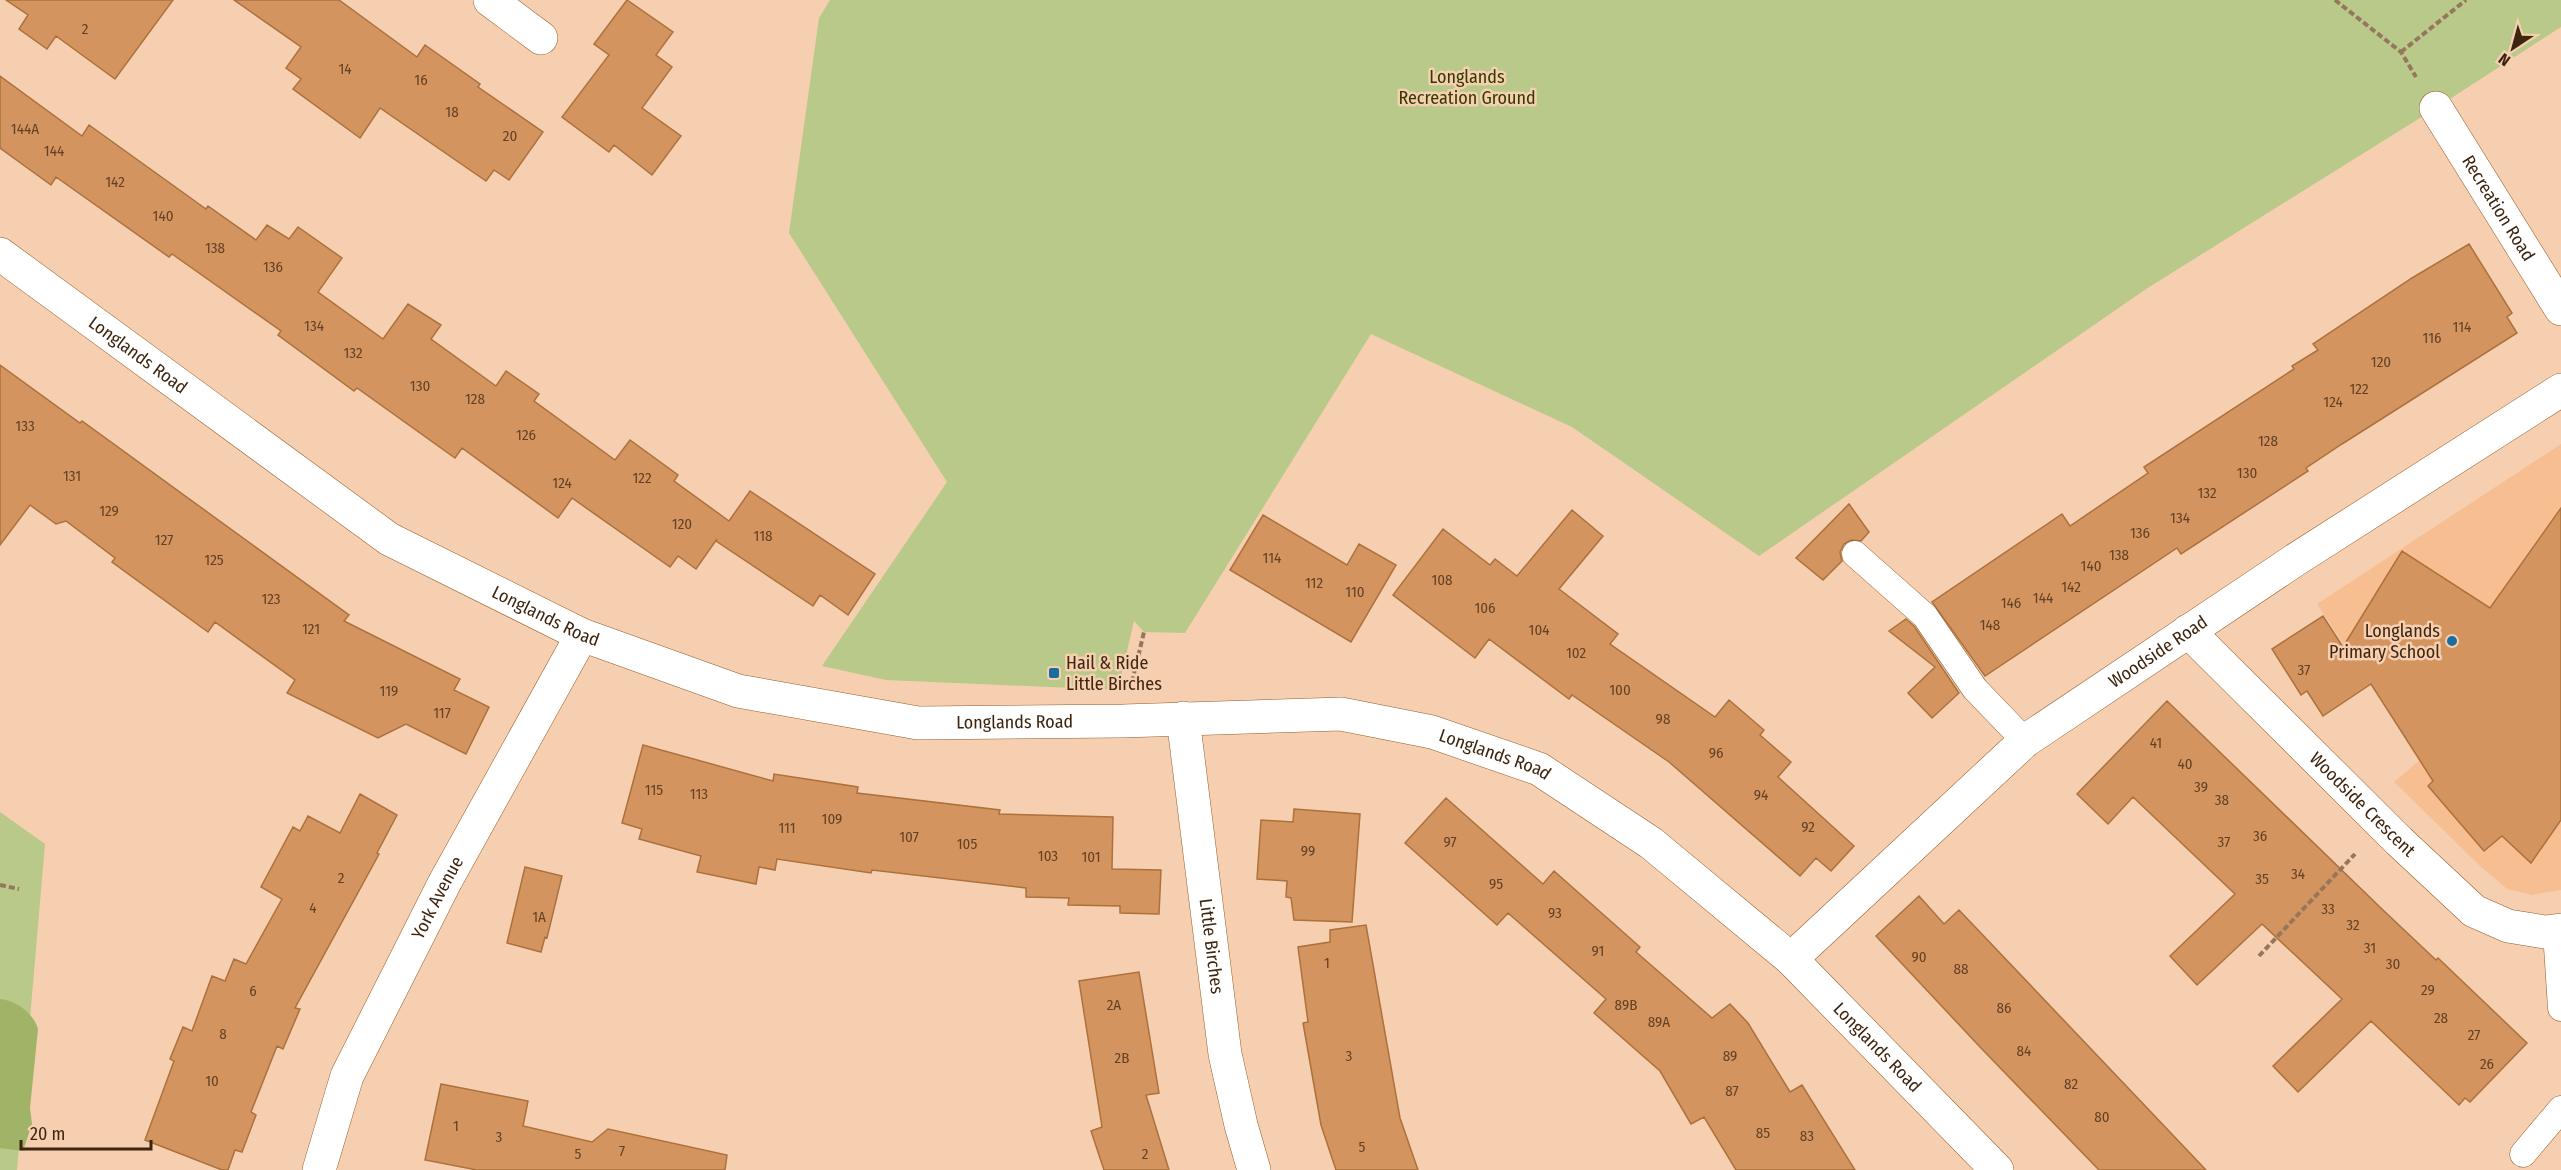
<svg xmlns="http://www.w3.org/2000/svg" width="2561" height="1170" font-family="'Fira Sans Condensed',sans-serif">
<rect width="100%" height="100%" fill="#f6cfb0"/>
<path fill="#f7bf91" d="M2561,444V890L2532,895L2507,889L2479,865L2394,782L2420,760L2317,604Z"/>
<path fill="#b8c989" d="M830,0H2561V27L2436,108L2146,289L1759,556L1572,427L1371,334L1185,633L1144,632L1134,621L1118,690L886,680L822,666L947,482L789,233L819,18Z
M0,812L45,844L17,1170H0Z"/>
<path fill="#a0b367" d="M0,999C16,1001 33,1012 38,1029L30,1108L32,1124L23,1151L0,1148Z"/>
<path fill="#d4945f" stroke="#ac713d" stroke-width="1.5" d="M6,0H173L115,79L56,36L47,49L19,29L28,15Z
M234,0H339L417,57L425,45L480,84L478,87L543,132L509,180L494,170L486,181L380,108L360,138L293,89L301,79L286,68L301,47Z
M627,0L673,32L656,55L672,67L642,108L681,136L652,175L614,145L609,152L562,117L609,55L594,44Z
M0,76L82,136L89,125L206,209L208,206L256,240L267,225L289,239L298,227L342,258L318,292L383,339L408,304L441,325L431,339L496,386L506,371L539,394L534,401L615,460L630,440L678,475L674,481L729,521L750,491L875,574L848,615L820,595L813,606L716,541L717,539L696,569L678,556L670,567L572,498L558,518L462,448L455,458L357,388L354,391L278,335L281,331L172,254L169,257L56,177L51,185L0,148Z
M2469,244L2512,313L2507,317L2517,333L2342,444L2306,468L2308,471L2181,554L2177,548L1985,676L1932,602L2062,514L2070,526L2148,473L2144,467L2294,369L2292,366L2318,350L2313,344L2412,278Z
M0,365L80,423L82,421L349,615L344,621L460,679L454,690L489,707L466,754L406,724L378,738L287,693L295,680L215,622L208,632L112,562L115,558L66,521L56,524L30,505L0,545Z
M1849,504L1869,532L1861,541L1851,540L1844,544L1840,552L1842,561L1823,580L1796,558Z
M2561,508V820L2531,863L2502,836L2484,851L2428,786L2433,781L2371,684L2323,716L2307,691L2301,695L2272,649L2323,616L2343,647L2402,551L2490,608Z
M1572,510L1603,536L1559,589L1618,634L1610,644L1715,717L1729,700L1764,730L1760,735L1791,762L1778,777L1854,846L1831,871L1816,858L1800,876L1669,762L1572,695L1569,699L1489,639L1475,658L1393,595L1443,529L1490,565L1495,559L1517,576Z
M1263,515L1347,565L1359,544L1396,565L1351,642L1230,570Z
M1906,619L1914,626L1959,693L1932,718L1908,693L1935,667L1889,631Z
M2167,701L2384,911L2436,960L2438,958L2527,1043L2470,1102L2465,1098L2459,1105L2371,1021L2298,1092L2273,1066L2342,999L2262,924L2197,985L2170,956L2235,894L2133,797L2108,824L2077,794Z
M643,745L773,781L774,774L858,787L857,793L1000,810L999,814L1113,817L1112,869L1161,870L1159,914L1120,913V906L1068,905L1069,898L1026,897V888L872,870L871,873L777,859L775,870L759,867L756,884L697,872L701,856L639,839L642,829L622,823Z
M360,794L397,815L377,853L379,854L295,1008L300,1009L283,1049L277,1046L251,1112L256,1115L242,1152L235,1150L228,1170H222L145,1140L174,1061L170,1059L183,1027L192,1031L212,976L225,981L234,959L246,964L282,899L261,887L293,827L300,831L308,816L340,833Z
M1446,798L1543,884L1554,871L1640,947L1636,952L1712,1018L1730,1004L1748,1023L1790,1092L1802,1085L1855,1170H1736L1704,1117L1691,1124L1660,1071L1594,1013L1606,999L1508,913L1497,925L1405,843Z
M1294,809L1360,814L1352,922L1294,920L1291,898L1286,897L1287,881L1257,879L1261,820L1293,822Z
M525,867L562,876L547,938L545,937L541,952L507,943Z
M1919,896L1944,924L1959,910L2206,1170H2099L1980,1047L1876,936Z
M1366,925L1400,1118L1418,1170H1336L1321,1125L1303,1023L1308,1022L1298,947L1330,942V930Z
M1139,972L1159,1093L1146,1095L1169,1170H1104L1091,1131L1102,1127L1079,981Z
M441,1084L528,1101L523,1126L592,1142L608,1129L727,1155L725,1170H477L425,1160Z"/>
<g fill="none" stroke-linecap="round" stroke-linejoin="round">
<g stroke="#965d28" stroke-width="27">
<path id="lane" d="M1855,554L1925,616L1975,689L2025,741
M2556,932L2561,1008
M2523,1154L2561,1109"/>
</g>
<g stroke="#965d28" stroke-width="34">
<g id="street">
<path d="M490,0L541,38"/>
<path id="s1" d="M2436,108L2561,309"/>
<path id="s2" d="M2188,631L2399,841L2474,911L2508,926L2545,932L2561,930"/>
<path id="s3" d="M1183,718L1225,1054L1241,1125L1254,1170"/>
<path id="s4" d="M1791,959L2025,741L2295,560L2561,390"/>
<path id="s5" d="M319,1170L347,1076L445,882L582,635"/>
</g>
</g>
<g stroke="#965d28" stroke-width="34">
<g id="secondary">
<path id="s6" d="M0,254L389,539L582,635L738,691L918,723L1123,721L1341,714L1432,732L1539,769L1651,843L1791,959L1997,1170"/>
</g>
</g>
<path stroke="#96765d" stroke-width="4" stroke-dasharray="6 3" stroke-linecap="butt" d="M2335,0L2401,52L2416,77
M2401,52L2466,0
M1132,682L1144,632
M0,885L19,889
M2259,956L2355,854"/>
<use href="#lane" stroke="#fff" stroke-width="26"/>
<use href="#street" stroke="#fff" stroke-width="33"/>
<use href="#secondary" stroke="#fff" stroke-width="33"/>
</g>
<g fill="#1a6e9f" stroke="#f6cfb0" stroke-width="2">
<circle cx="2452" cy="641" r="6"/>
<rect x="1048" y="667" width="12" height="12" rx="3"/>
</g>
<g text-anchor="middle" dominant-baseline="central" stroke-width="5" stroke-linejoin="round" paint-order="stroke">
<g font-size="15" fill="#644124">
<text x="85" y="29">2</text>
<text x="345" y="69">14</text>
<text x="421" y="80">16</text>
<text x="452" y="112">18</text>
<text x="25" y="129">144A</text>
<text x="510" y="136">20</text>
<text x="54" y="151">144</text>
<text x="115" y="182">142</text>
<text x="163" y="216">140</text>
<text x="215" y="248">138</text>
<text x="273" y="267">136</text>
<text x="314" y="326">134</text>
<text x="2462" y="327">114</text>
<text x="2432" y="338">116</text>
<text x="353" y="353">132</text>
<text x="2381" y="362">120</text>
<text x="420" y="386">130</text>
<text x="2359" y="389">122</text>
<text x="475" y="399">128</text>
<text x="2333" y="402">124</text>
<text x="25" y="426">133</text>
<text x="526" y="435">126</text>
<text x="2268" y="441">128</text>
<text x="2247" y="473">130</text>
<text x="72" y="476">131</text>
<text x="642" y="478">122</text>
<text x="562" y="483">124</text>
<text x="2207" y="493">132</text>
<text x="109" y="511">129</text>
<text x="2180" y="518">134</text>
<text x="682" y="524">120</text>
<text x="2140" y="533">136</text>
<text x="763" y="536">118</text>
<text x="164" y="540">127</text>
<text x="2119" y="555">138</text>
<text x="1272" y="558">114</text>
<text x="214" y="560">125</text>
<text x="2091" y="566">140</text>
<text x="1442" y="580">108</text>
<text x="1314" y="583">112</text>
<text x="2071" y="587">142</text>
<text x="1355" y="592">110</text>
<text x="2043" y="598">144</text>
<text x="271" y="599">123</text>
<text x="2011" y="603">146</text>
<text x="1485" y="608">106</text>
<text x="1990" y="625">148</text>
<text x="311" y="629">121</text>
<text x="1539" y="630">104</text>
<text x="1576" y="653">102</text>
<text x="2304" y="670">37</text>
<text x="1620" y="690">100</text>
<text x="389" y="691">119</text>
<text x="442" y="713">117</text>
<text x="1663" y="719">98</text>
<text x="2156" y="743">41</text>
<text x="1716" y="753">96</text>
<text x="2185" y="764">40</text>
<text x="2201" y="787">39</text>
<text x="654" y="790">115</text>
<text x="699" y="794">113</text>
<text x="1761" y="795">94</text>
<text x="2222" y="800">38</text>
<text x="832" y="819">109</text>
<text x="1808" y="827">92</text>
<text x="787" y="828">111</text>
<text x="2260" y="836">36</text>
<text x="909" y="837">107</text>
<text x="1450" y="842">97</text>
<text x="2224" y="842">37</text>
<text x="967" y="844">105</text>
<text x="1308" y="851">99</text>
<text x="1048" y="856">103</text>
<text x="1091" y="857">101</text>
<text x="2298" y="874">34</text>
<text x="341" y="878">2</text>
<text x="2262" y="879">35</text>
<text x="1496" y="884">95</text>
<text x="313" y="908">4</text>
<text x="2328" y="909">33</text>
<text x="1555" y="913">93</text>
<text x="539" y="917">1A</text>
<text x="2353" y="925">32</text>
<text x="2370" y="948">31</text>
<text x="1598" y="951">91</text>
<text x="1919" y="957">90</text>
<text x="1327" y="963">1</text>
<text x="2393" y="964">30</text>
<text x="1961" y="969">88</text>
<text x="2428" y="990">29</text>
<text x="253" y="991">6</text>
<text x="1114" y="1005">2A</text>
<text x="1626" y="1005">89B</text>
<text x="2004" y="1008">86</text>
<text x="2441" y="1018">28</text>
<text x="1659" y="1022">89A</text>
<text x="223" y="1034">8</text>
<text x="2474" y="1035">27</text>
<text x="2024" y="1051">84</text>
<text x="1349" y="1056">3</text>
<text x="1730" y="1056">89</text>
<text x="1122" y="1058">2B</text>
<text x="2487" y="1064">26</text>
<text x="212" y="1081">10</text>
<text x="2071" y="1084">82</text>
<text x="1732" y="1091">87</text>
<text x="2102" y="1117">80</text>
<text x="456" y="1126">1</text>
<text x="1763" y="1133">85</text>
<text x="1807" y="1136">83</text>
<text x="499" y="1137">3</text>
<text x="1362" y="1147">5</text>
<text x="622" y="1151">7</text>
<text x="578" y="1154">5</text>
<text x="1145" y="1154">2</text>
</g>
<g font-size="18" fill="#303b00" stroke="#f6cfb0">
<text x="1467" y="77">Longlands<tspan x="1467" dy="21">Recreation Ground</tspan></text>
</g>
<g font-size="18" fill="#3e2510" stroke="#f6cfb0">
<text stroke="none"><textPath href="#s1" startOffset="118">Recreation Road</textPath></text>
<text stroke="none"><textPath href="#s6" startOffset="171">Longlands Road</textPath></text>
<text stroke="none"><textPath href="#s6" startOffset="657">Longlands Road</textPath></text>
<text stroke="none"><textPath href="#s4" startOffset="480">Woodside Road</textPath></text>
<text stroke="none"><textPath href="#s6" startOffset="1143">Longlands Road</textPath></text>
<text stroke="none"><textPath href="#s6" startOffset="1629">Longlands Road</textPath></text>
<text stroke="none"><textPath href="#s2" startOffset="246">Woodside Crescent</textPath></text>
<text stroke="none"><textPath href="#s5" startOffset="298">York Avenue</textPath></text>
<text stroke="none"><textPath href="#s3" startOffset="230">Little Birches</textPath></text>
<text stroke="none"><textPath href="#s6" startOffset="2115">Longlands Road</textPath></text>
</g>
<g font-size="18" fill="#3e2510" stroke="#f6cfb0" text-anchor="end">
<text x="2440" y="631">Longlands<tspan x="2440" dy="21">Primary School</tspan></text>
<text x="1066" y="663" text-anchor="start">Hail &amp; Ride<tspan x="1066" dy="21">Little Birches</tspan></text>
</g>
</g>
<g transform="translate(2513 48) rotate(216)" stroke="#f6cfb0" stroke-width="4.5" paint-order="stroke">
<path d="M0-4.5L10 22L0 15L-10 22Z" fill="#3e2510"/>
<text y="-9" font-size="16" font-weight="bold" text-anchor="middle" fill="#3e2510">N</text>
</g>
<path d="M21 1140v9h130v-9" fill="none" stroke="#3e2510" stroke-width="3"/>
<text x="30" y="1140" font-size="18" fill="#3e2510" stroke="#f6cfb0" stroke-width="4.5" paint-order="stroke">20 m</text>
</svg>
